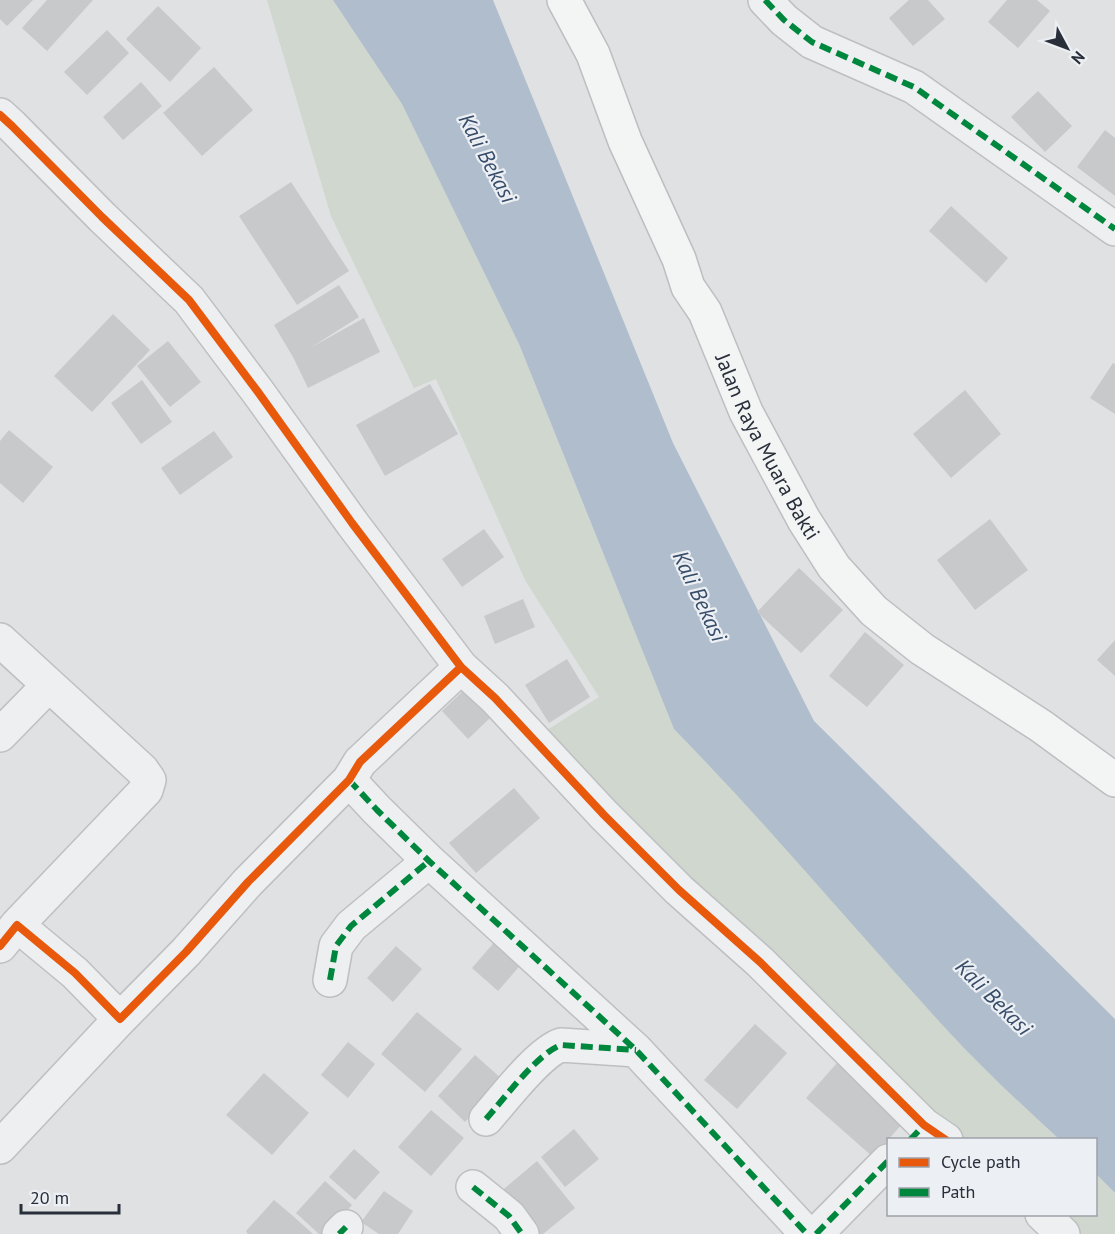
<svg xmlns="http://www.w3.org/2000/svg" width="1115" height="1234" font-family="'PT Sans',sans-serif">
<rect width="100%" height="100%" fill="#dfe1e3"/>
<path fill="#d0d7cf" d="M267,0H333L402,104L519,344L674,729L718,774L989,1073L1059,1139H946L533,739L599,697L525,580L436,379L414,388L331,216Z
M1096,1174L1115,1193V1234H1063L1042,1215L1096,1214Z"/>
<path fill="#afbdcc" d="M333,0H493L673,443L814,721L1115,1019V1193L1096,1174V1140L1059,1139C1021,1104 983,1069 948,1031C856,931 769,826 674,729L519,344L402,104Z"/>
<path fill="#c7c9cb" d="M0,0H33L7,26L0,19Z
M47,0H93L47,51L22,28Z
M909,0H928L945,19L913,46L889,18Z
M1007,0H1037L1050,11L1018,48L988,22Z
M158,6L201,48L170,82L126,39Z
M107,30L129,53L87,95L64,72Z
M214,67L253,110L202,156L163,113Z
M141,82L162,106L123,140L103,117Z
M1038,91L1072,126L1045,152L1011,117Z
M1105,130L1115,138V196L1077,167Z
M291,182L349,271L297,305L239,216Z
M951,206L1008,258L986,283L929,231Z
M339,285L359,317L310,348L364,318L380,352L308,388L293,357L274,325Z
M113,314L150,350L92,412L54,376Z
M168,341L201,382L170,407L137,366Z
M1113,363L1115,364V414L1090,398Z
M142,380L172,422L141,444L111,403Z
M430,384L458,434L385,476L356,425Z
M965,390L1001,434L951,478L913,434Z
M9,430L53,467L23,503L0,483V441Z
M214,431L233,457L180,495L161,468Z
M990,519L1028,570L975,610L937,560Z
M484,529L504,557L462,587L442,559Z
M799,568L843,610L801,653L757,612Z
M523,599L535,627L495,644L484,616Z
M865,632L904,665L867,707L829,676Z
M1115,640V676L1097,660Z
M567,659L590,697L549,723L525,685Z
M463,691L490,718L468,739L442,711Z
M514,788L540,818L476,873L449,843Z
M498,938L524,961L498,991L472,968Z
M396,946L422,969L393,1002L367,978Z
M417,1012L462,1049L425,1092L381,1054Z
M755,1024L787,1053L737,1109L704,1080Z
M348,1042L375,1064L348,1098L321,1075Z
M475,1055L503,1080L465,1122L438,1096Z
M837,1063L903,1123L873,1157L806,1098Z
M264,1073L309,1113L272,1155L226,1115Z
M431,1110L464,1138L431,1176L398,1147Z
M574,1129L599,1159L565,1187L541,1157Z
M354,1149L380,1172L355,1200L329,1177Z
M537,1161L575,1208L543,1234H531L498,1194Z
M325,1181L352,1205L327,1234H319L296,1213Z
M384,1191L413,1211L398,1234H379L361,1222Z
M274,1200L293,1216L313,1234H248L246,1231Z"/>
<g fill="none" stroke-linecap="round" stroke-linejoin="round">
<g stroke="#bdbfc1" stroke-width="36">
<path id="minor" d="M765,0L784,20L812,42L914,87L1115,229
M0,115L12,126L102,217L189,300L258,392L352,523L461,667L495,698L604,815L679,890L760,962L924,1125L946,1140
M0,640L142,770L149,780L146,790L17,925
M0,735L49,685
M349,780L377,810L429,861L636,1050L807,1234
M0,946L17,925L75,973L120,1019L186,952L248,882L349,780L360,762L461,667
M330,980L336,946L351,926L429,861
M486,1119C503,1100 538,1053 561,1045L636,1050
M0,1147L120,1019
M473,1187L509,1216L522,1234
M1042,1214L1063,1234
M339,1234L346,1227
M816,1234L888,1161"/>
</g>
<g stroke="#bcbec1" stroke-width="36">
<g id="primary">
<path id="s1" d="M564,0L593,54L625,141L679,259L688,287L705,312L746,412L804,520L834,567L874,611L922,649L1041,726L1115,780"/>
</g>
</g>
<use href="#minor" stroke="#eeeff0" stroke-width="33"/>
<use href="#primary" stroke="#f3f4f4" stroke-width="33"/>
<path stroke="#00873e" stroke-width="6" stroke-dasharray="12 6" stroke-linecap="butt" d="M765,0L784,20L812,42L914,87L1115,229
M349,780L377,810L429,861L636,1050L807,1234
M330,980L336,946L351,926L429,861
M486,1119C503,1100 538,1053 561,1045L636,1050
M910,1140L924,1125
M473,1187L509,1216L522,1234
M339,1234L346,1227
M816,1234L888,1161"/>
<g stroke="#eceff3" stroke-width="11">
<path id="cycleway" d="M0,115L12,126L102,217L189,300L258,392L352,523L461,667L495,698L604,815L679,890L760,962L924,1125L946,1140
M0,946L17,925L75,973L120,1019L186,952L248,882L349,780L360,762L461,667"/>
</g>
<use href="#cycleway" stroke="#e8590c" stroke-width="8"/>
</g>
<g text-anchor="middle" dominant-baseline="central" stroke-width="4.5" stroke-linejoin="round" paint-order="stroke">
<g font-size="21" fill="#282f3a" stroke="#eceff3">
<text stroke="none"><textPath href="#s1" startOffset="492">Jalan Raya Muara Bakti</textPath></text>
</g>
<g font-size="22" font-style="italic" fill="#374d6a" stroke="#eceff3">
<text transform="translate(488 158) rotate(62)">Kali Bekasi</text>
<text transform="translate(700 596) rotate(65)">Kali Bekasi</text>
<text transform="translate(994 997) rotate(45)">Kali Bekasi</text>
</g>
</g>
<rect x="887" y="1138" width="210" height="78" fill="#eceff3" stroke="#9ea2a9" stroke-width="1.5"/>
<rect x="899" y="1158" width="30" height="9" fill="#e8590c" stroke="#9ea2a9" stroke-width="1.5"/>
<text x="941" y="1168" font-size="18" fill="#282f3a">Cycle path</text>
<rect x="899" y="1188" width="30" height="9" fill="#00873e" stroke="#9ea2a9" stroke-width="1.5"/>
<text x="941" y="1198" font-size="18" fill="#282f3a">Path</text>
<g transform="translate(1067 48) rotate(131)" stroke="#eceff3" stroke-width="4.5" paint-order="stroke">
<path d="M0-4.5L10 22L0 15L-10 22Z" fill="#282f3a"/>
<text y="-9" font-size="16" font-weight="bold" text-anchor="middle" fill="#282f3a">N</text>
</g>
<path d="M21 1204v9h98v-9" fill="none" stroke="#282f3a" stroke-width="3"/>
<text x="30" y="1204" font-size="18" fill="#282f3a" stroke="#eceff3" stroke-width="4.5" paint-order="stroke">20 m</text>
</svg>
